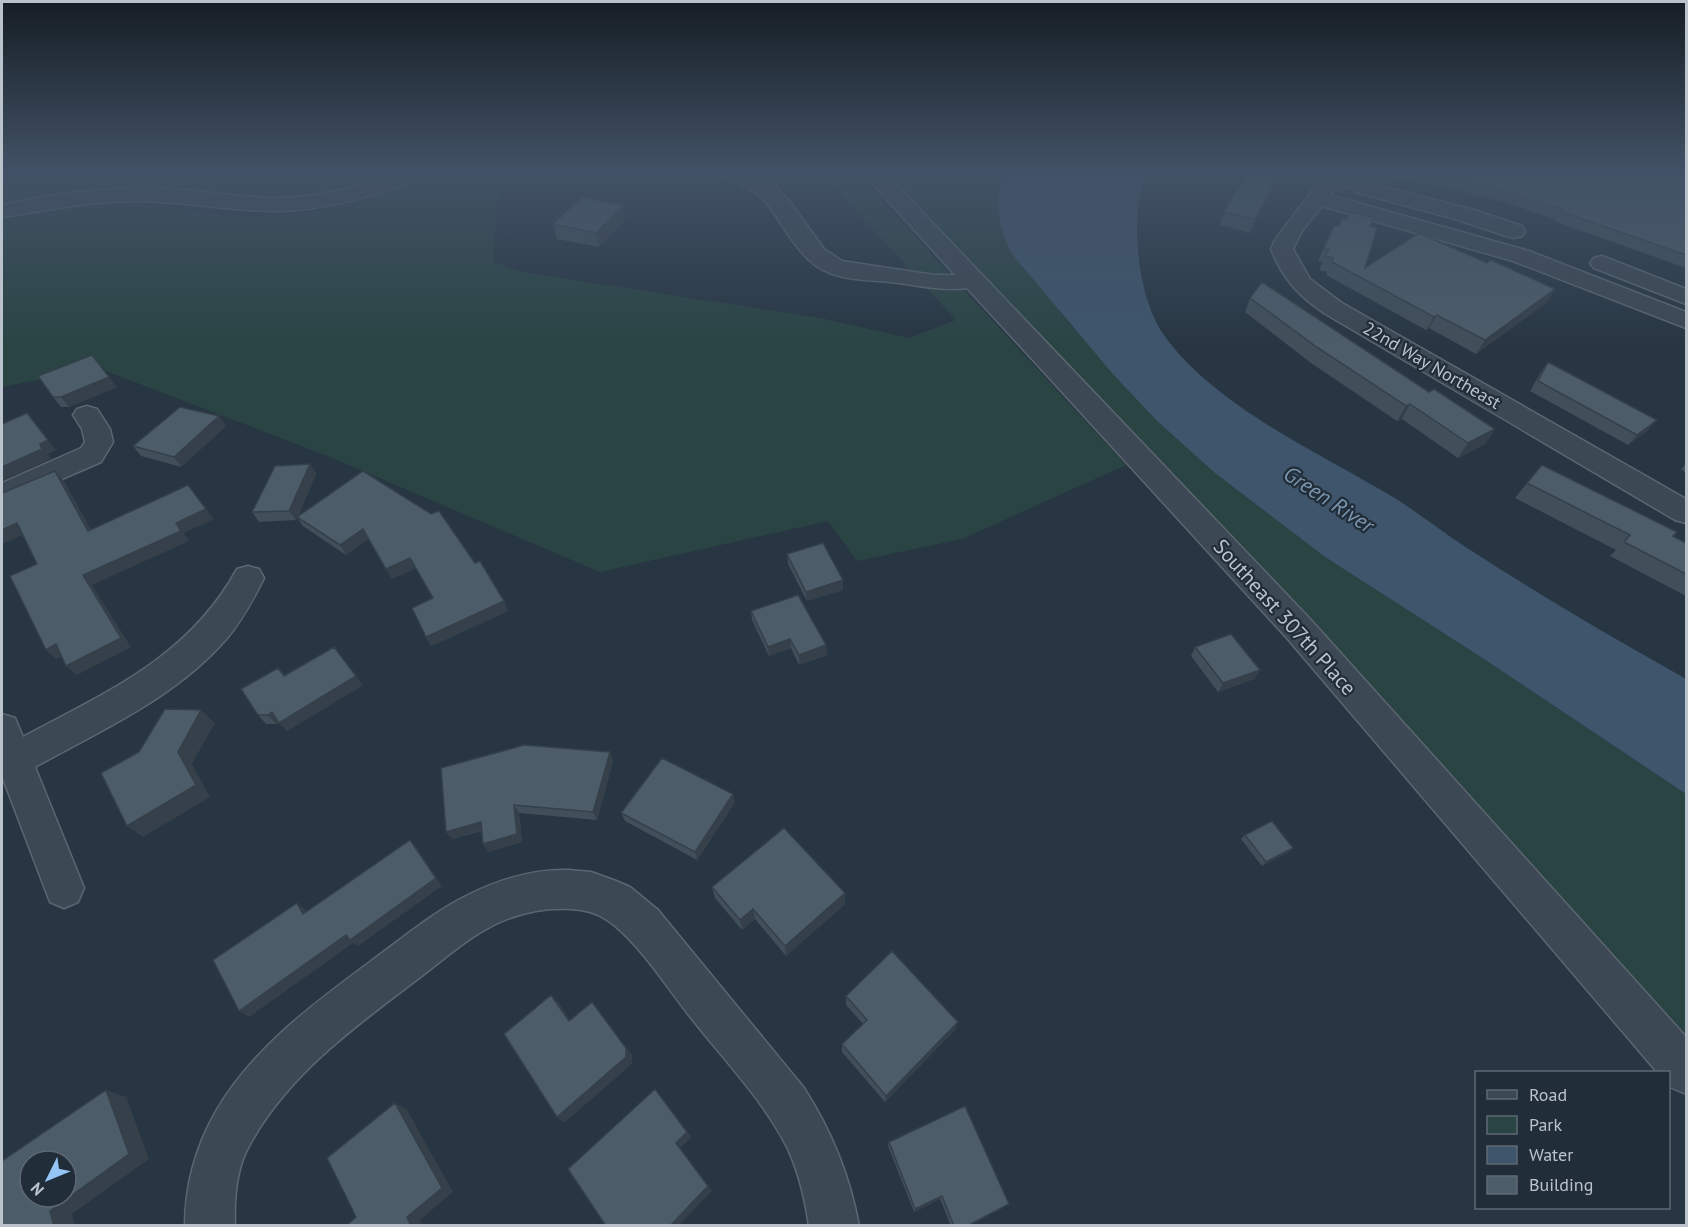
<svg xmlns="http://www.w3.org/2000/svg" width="1688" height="1227" font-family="'PT Sans',sans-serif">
<rect width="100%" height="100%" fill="#283643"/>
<path fill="#2a4444" d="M2,173H404L333,194L275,199L146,187L64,192L2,204Z
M445,173H504L500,175L493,262L522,272L821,318L909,338L956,320L821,173H856L1126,465L962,539L857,561L828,521L600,572L330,457L98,368L2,387V214C36,207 94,199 128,202C173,206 218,218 264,217C327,215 385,193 445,173Z
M881,173H1003L998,189L1062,315L1156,420L1215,473L1325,557L1487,661L1686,794V1053Z"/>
<path fill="#3e556c" d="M1003,173H1146C1129,217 1137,297 1164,335C1214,406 1320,453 1393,497C1417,512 1440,530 1464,546C1536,593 1611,637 1686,679V794L1487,661L1325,557L1215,473L1156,420L1112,373L1012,254C998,227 994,203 1003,173Z"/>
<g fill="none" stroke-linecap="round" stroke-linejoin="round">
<g stroke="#5b6670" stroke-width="3">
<path id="minor" d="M398,173H429L426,177C378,194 327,211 275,211C226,211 178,200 129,201C85,202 44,211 2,217V205C49,195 97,188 146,188C189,188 231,197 274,198C316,199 358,186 398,173Z
M723,173H753L771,182L790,202L824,249L842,261L934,275H955L863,173H885L1310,619L1686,1037V1094L1670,1087L1668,1072H1657L1286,637L967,288C942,291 922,286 899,283C868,279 832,283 808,259C773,224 779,197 726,177Z
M1347,175L1354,177L1357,181L1356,183L1362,182L1471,209L1522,226L1525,231L1522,236L1514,238L1506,236L1455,219L1355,192L1351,188L1353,186L1333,191L1330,195L1529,251L1686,312V328L1513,261L1322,206L1302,231L1293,249L1310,279L1342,303L1686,499V523L1675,520L1324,313C1299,296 1282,278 1271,249L1275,240L1319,182Z
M1602,256L1686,289V304L1594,268L1590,263L1594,258Z
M87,406L97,409L110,429L113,442L101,462L2,505V483L81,448L85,442L82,429L73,415L77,409Z
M248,566L259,569L264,578C254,598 243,619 228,637C177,697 103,729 35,767L84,888L78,902L64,908L50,902L2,776V714L15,718L23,737C107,692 189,657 237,569Z
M569,870L591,872L616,881L630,887L658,910L804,1088C831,1130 850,1176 859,1226H809C805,1199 799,1172 787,1147C763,1100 725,1061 692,1019C667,988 645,951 614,925C603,917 595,912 581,910C558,907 532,910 510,918C476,930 447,957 419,978C356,1026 288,1074 249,1146C236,1169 234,1199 235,1226H185C185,1186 196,1147 215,1113C254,1045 320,999 382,953C409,933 437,910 468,895C500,879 533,869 569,870Z"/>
</g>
<use href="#minor" fill="#3c4853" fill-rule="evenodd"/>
</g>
<path fill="#414f5a" d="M1247,173H1276L1274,178L1271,192L1250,233L1220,225L1224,212Z
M1391,173H1686V268L1554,221L1555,219L1503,202L1425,182L1424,184L1389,176Z
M626,219L599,247L557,239L553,224Z
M1334,225L1339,226H1370L1365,268L1487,263L1555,289L1546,303L1476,354L1429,328L1426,330L1326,275L1327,272L1319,270L1323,262L1318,261Z
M1250,298L1429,392L1495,429L1485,444L1458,458L1402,419L1397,421L1311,363L1245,312Z
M1548,362L1648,430L1628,445L1530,391L1541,372Z
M117,387L69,407H61L53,397Z
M219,416L226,426L181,467L141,456L133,446Z
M310,464L316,474L298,516L475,563L504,601L508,611L431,646L426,637L433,598L416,568L392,579L368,539L346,555L303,526L297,517L296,520L259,522L252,512Z
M1686,464V473L1681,469Z
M1527,483L1673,536L1686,543V596L1610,556L1616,550L1515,498Z
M787,554L843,580V590L807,601L788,564Z
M751,611L827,655L799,665L791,648L769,656L752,620Z
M1195,647L1260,670L1254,679L1218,692L1191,656Z
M278,668L285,676L363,685L287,731L279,722L276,724H266L258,715Z
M610,752L613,761L597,820L519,813L522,842L488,852L482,831L452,839Z
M735,802L697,860L625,821L621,813Z
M1245,835L1293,848L1290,851L1262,866L1241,839Z
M712,887L845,904L786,956L755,919L742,930L715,898Z
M846,996L955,1030L885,1102L842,1052V1044L863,1024L846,1005Z
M889,1142L1006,1206L969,1226H951L940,1199L914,1212L888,1146Z"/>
<path fill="#35404a" d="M1276,179L1271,192L1250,233L1255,219Z
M623,205L626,219L599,247L596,233Z
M1555,289L1546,303L1476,354L1485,340Z
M1437,315L1429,328L1426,330L1434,317Z
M92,355L117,387L69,407L61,397Z
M1410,404L1402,419L1397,421L1406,406Z
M27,413L56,450L48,454L51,459L2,481V467Z
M219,416L226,426L181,467L174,457Z
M1657,420L1648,430L1628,445L1637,435Z
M1495,429L1485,444L1458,458L1468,443Z
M310,464L316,474L296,520L289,511Z
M55,471L64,481L97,540L88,531Z
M206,509L214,519L184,533L189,541L92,585L131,647L77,675L66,666L83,575L176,523Z
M17,523L27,533L2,544V530Z
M363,529L368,539L346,555L340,545Z
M410,558L416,568L392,579L386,569Z
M843,580V590L807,601L806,592Z
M504,601L508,611L431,646L426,637Z
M790,639L791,648L769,656L768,647Z
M56,644L66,654L56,659L46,650Z
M826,645L827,655L799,665V655Z
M1260,670L1254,679L1218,692L1223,683Z
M356,676L363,685L287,731L279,723Z
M201,710L215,723L192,764L210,797L143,837L127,826L178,752Z
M272,712L280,721L276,724L268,715Z
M610,752L613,761L597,820L593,812Z
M733,794L735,802L697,860L695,852Z
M514,805L519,813L522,842L488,852L483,844Z
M481,822L486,829L452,839L446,832Z
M410,840L417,848L442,886L358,946L353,943L249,1017L239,1011Z
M1293,848L1290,851L1262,866L1266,862Z
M845,893V904L786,956L785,946Z
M297,903L306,910L312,921L303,914Z
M753,909L755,919L742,930L740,920Z
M551,995L559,1003L576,1029L569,1021Z
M2,998L4,1010L2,1011Z
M592,1002L632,1055V1064L564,1123L557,1117Z
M958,1022L955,1030L885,1102L886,1096Z
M106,1090L126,1097L149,1159L72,1214L75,1226H54L50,1211Z
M395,1103L407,1110L453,1192L420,1220L422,1226H411L407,1217Z
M687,1132L692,1137L680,1148L712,1191L678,1226H670L676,1143Z
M942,1196L940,1199L914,1212L915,1209Z
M1009,1204L1006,1206L969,1226H967Z"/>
<path fill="#4c5c69" stroke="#35404a" stroke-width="1.5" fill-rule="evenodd" d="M1247,173H1275L1272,178L1276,179L1255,219L1224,212Z
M1432,173H1686V255L1560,211L1561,209L1509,193Z
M582,197L623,205L596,233L553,224Z
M1350,212L1374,218L1370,226L1377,228L1365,268L1419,233L1487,263L1491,260L1555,289L1485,340L1437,315L1434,317L1332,262L1333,258L1325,256L1329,249L1324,248L1334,225L1339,226L1342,219L1346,220Z
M1262,282L1429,392L1434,389L1495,429L1468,443L1410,404L1406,406L1318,348L1250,298Z
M92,355L109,377L61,397H53L38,376Z
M1548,362L1657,420L1637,435L1538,381Z
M180,407L219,416L174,457L133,446Z
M27,413L48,440L40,444L42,449L2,467V424Z
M310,464L289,511L252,512L275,466Z
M1542,465L1677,532L1673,536L1686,543V574L1624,542L1630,535L1527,483Z
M55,471L88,531L188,485L206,509L176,523L181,531L83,575L121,638L66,666L56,644L46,650L10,576L37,564L17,523L2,530V493Z
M363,471L431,514L439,511L475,563L480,561L504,601L426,637L412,608L433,598L410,558L386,569L363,529L340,545L297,517Z
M823,543L843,580L806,592L787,554Z
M798,595L826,645L799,655L790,639L768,647L751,611Z
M1231,634L1260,670L1223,683L1195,647Z
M334,647L356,676L279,723L272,712L268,715H258L241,689L278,668L284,676Z
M165,709L201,710L178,752L196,785L127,826L101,773L139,752Z
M524,745L610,752L593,812L514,805L517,834L483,844L481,822L446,832L441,768Z
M662,758L733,794L695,852L621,813Z
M1272,821L1293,848L1266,862L1245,835Z
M784,828L845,893L785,946L753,909L740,920L712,887Z
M410,840L436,878L350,940L346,935L239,1011L213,960L297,903L303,914Z
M892,951L958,1022L886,1096L842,1044L867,1020L846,996Z
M551,995L569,1021L592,1002L626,1048V1057L557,1117L504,1034Z
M655,1089L687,1132L676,1143L708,1186L670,1226H606L568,1169Z
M106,1090L129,1154L50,1211L54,1226H2V1161ZM30,1161H66V1197H30Z
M395,1103L442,1188L407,1217L411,1226H346L356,1217L327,1158Z
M965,1106L1009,1204L967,1226H954L942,1196L915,1209L889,1142Z"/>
<linearGradient id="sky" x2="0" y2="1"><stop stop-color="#161e25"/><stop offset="0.5" stop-color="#425266"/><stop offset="1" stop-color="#425266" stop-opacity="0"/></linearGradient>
<rect width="1688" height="345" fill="url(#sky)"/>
<g text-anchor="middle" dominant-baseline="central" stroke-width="4.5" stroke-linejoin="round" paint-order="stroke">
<g font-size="18" fill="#bac3cc" stroke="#212d38">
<text transform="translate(1432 365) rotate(30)">22nd Way Northeast</text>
</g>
<g font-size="21" fill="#bac3cc" stroke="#212d38">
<text transform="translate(1285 617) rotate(48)">Southeast 307th Place</text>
</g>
<g font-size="22" font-style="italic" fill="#7b96ae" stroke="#212d38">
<text transform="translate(1329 499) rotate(33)">Green River</text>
</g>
</g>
<rect width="1688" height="1227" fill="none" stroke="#bac3cc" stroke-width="6"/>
<rect x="1475" y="1071" width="195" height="138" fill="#212d38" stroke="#5e6973" stroke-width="1.5"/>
<rect x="1487" y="1090" width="30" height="9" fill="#3c4853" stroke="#5e6973" stroke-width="1.5"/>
<text x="1529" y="1101" font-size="18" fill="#bac3cc">Road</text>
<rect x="1487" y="1116" width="30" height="18" fill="#2a4444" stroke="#5e6973" stroke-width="1.5"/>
<text x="1529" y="1131" font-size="18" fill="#bac3cc">Park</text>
<rect x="1487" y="1146" width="30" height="18" fill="#3e556c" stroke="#5e6973" stroke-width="1.5"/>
<text x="1529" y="1161" font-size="18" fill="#bac3cc">Water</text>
<rect x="1487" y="1176" width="30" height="18" fill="#4c5c69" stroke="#5e6973" stroke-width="1.5"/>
<text x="1529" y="1191" font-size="18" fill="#bac3cc">Building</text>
<g transform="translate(48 1179) rotate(227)"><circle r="28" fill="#212d38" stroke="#5e6973" stroke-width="1.5"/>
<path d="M0-4.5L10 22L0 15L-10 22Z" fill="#95c4f6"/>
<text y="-9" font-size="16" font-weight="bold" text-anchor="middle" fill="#bac3cc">N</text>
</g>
</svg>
